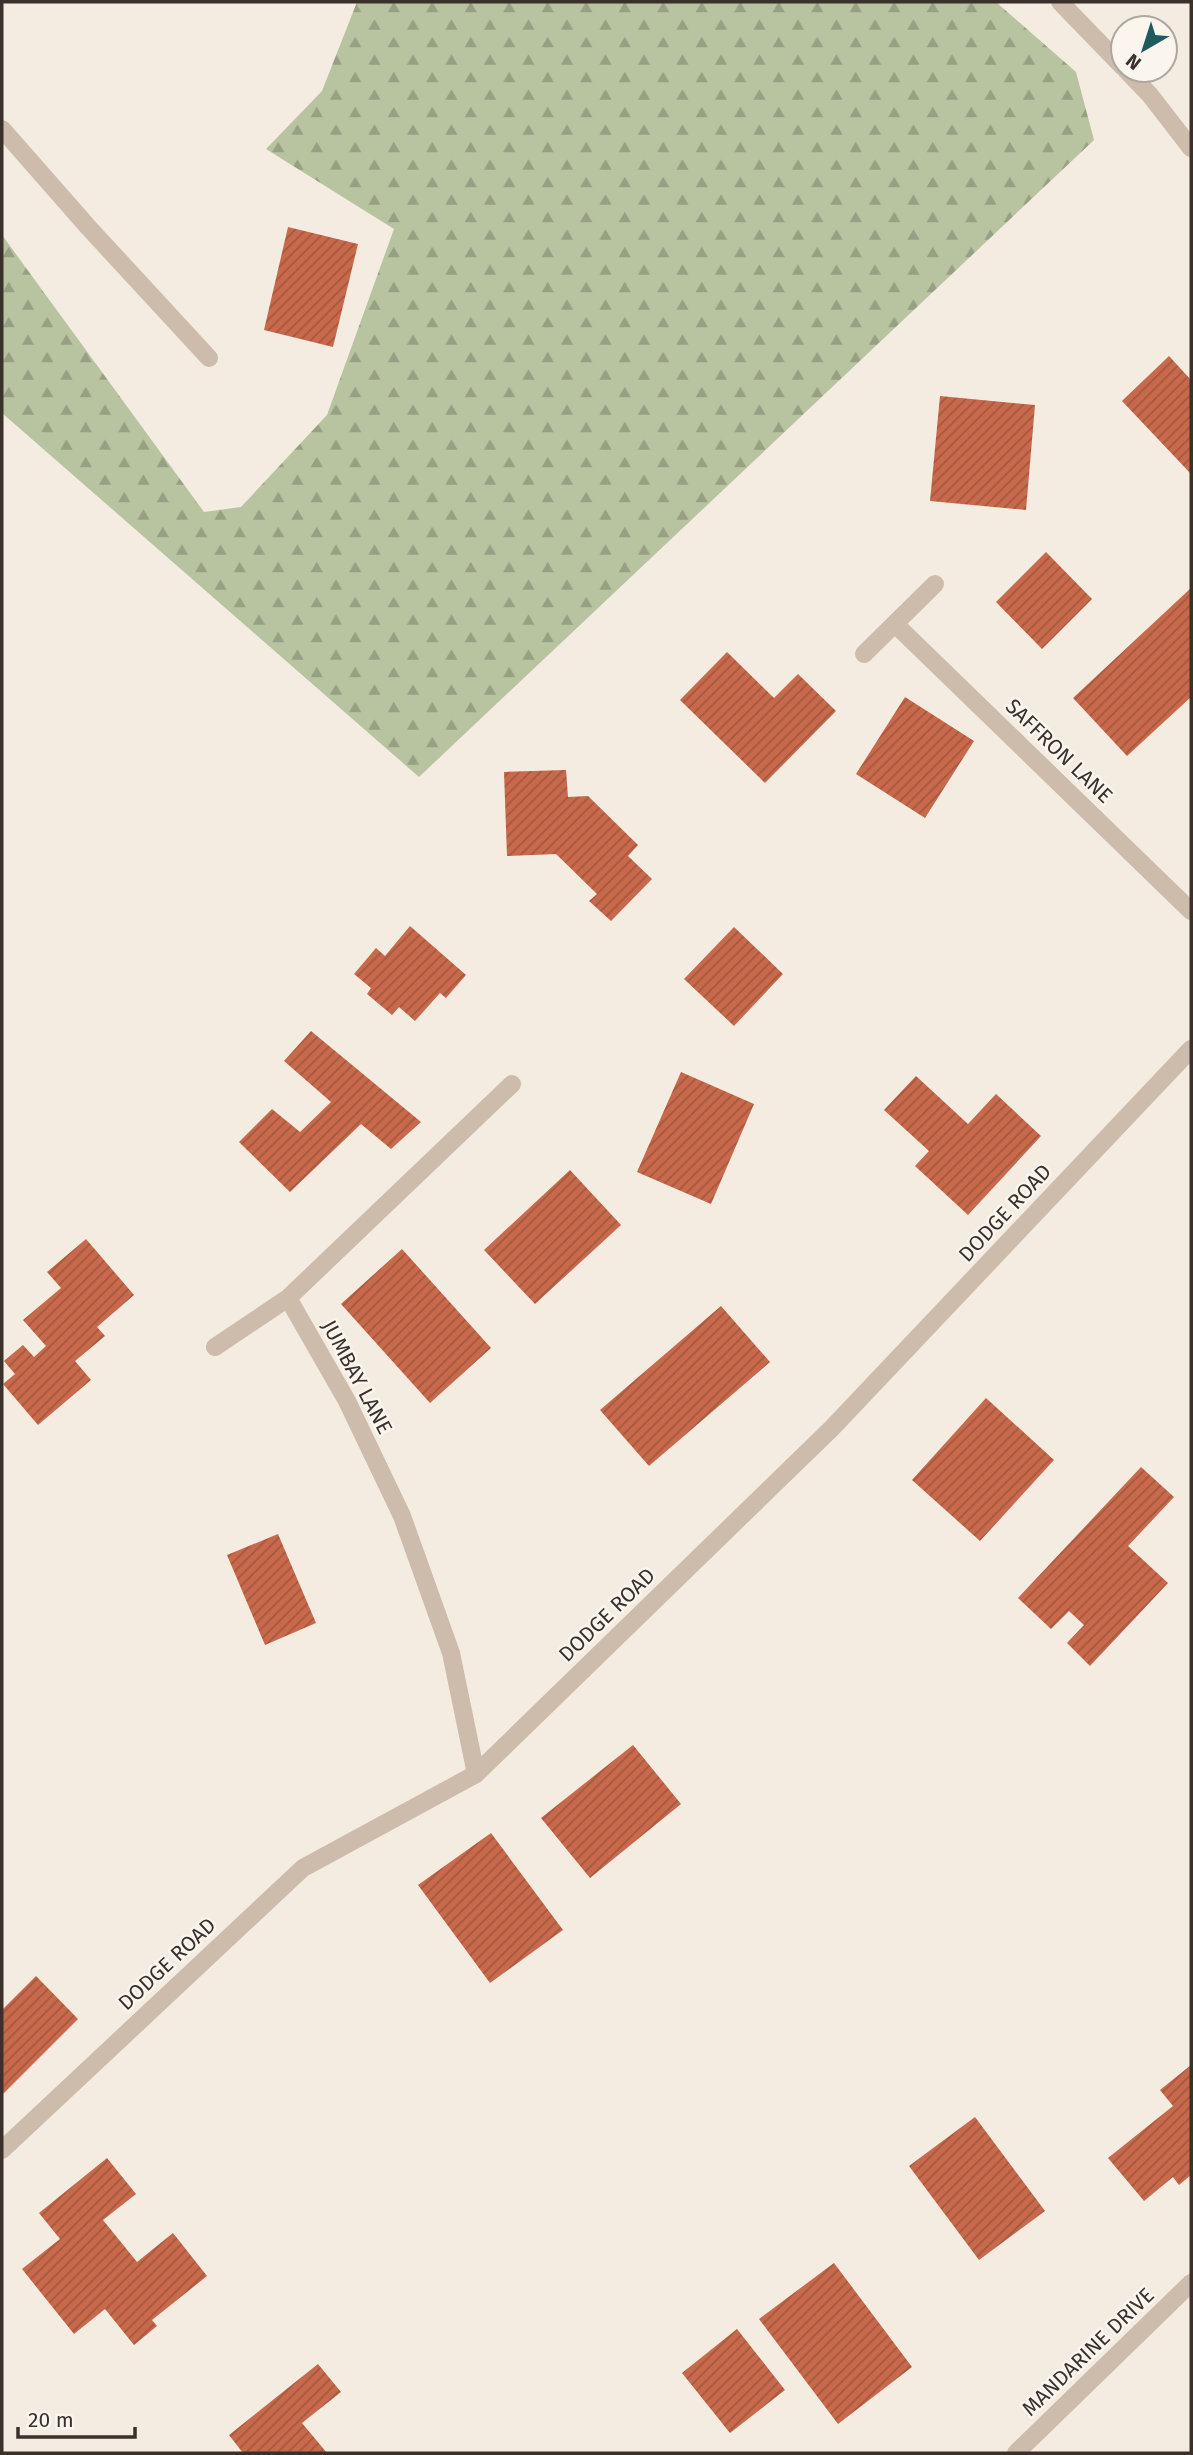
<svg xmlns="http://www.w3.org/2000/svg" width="1193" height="2455" font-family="'Fira Sans',sans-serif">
<defs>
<pattern id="forest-firs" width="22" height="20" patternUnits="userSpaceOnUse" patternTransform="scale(1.75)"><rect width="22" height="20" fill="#b8c4a0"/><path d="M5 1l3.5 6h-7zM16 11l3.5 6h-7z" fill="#97a083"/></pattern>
<pattern id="building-hatch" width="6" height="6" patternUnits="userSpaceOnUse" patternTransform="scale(1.75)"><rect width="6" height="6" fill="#c8694b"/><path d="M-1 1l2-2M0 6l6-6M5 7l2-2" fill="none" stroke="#a4573f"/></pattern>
</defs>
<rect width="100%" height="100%" fill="#f4ebe1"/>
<path fill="url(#forest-firs)" d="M357,2H996L1076,72L1094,140L419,777L2,413V235L204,512L241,507L327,415L394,229L266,149L322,91Z"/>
<path fill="url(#building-hatch)" d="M288,227L358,244L333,347L264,330Z
M1169,356L1191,380V474L1122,401Z
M940,396L1035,405L1026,510L930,501Z
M1046,552L1092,599L1042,649L996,602Z
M1191,588V697L1127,756L1073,698Z
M727,652L774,698L798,674L836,711L765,783L680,700Z
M905,697L974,741L925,818L856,774Z
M566,770L568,797L588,796L638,845L628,856L652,879L611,921L589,901L597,894L556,854L507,856L504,772Z
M410,926L466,975L446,998L440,993L415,1021L399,1007L392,1015L367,994L371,988L354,974L376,948L385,956Z
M734,927L783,974L734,1026L684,979Z
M311,1031L421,1122L391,1149L361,1124L290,1192L239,1142L272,1109L300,1132L331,1102L284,1061Z
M681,1072L754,1104L711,1204L637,1172Z
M916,1076L968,1124L996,1094L1041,1136L968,1215L915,1166L929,1151L884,1110Z
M570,1170L621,1225L535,1304L484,1250Z
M86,1239L134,1295L97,1327L105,1336L75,1361L91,1380L38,1425L3,1384L15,1374L4,1361L23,1345L34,1357L46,1346L23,1320L61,1288L47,1272Z
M402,1249L491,1348L430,1403L341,1304Z
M721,1306L770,1362L649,1466L600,1410Z
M986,1398L1054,1460L980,1541L912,1480Z
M1141,1467L1174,1497L1128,1546L1168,1583L1090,1666L1067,1643L1084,1625L1069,1611L1051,1629L1018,1598Z
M278,1534L316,1623L265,1645L227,1555Z
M633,1745L681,1804L590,1878L541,1818Z
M491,1833L563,1930L490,1983L418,1885Z
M36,1976L78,2019L2,2095V2010Z
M1191,2065V2175L1179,2185L1173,2177L1144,2201L1108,2158L1173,2106L1160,2090Z
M975,2117L1045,2211L979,2260L909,2166Z
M107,2158L136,2194L103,2220L137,2262L173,2233L207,2276L152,2320L157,2326L134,2345L105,2309L74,2334L22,2269L60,2239L39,2213Z
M834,2263L912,2367L838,2424L759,2319Z
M737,2329L785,2390L730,2433L682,2373Z
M318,2364L341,2392L302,2423L327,2453H243L229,2435Z"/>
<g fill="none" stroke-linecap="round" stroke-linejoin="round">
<path stroke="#cdbbac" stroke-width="18" d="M2,129L89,228L209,358
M895,624L1191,911
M864,654L935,584
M215,1347L288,1298
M476,1774L451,1653L402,1516L347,1401L288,1298L512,1084
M2,2150L303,1868L476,1774L832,1428L1191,1049
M1016,2453L1191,2283"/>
<path stroke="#cdbbac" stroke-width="18" d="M1060,2L1123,67
M1126,70L1150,95L1191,148"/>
</g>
<g text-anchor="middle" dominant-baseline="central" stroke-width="5" stroke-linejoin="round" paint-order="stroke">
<g font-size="21" fill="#3b302b" stroke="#fbf5ee">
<text transform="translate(1059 751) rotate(44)">SAFFRON LANE</text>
<text transform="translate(1005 1213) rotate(-47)">DODGE ROAD</text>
<text transform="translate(357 1377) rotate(62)">JUMBAY LANE</text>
<text transform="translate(607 1615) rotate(-44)">DODGE ROAD</text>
<text transform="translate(167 1964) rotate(-43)">DODGE ROAD</text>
<text transform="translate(1088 2352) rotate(-44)">MANDARINE DRIVE</text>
</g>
</g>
<rect width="1193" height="2455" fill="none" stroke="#3b302b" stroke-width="7"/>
<g transform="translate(1144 49) rotate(219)"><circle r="33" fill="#fbf5ee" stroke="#aea6a0" stroke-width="2"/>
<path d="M0-5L12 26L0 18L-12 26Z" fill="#1f5a5e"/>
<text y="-10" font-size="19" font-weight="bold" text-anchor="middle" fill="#3b302b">N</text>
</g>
<path d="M18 2427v10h117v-10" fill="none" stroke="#3b302b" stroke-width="3.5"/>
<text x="28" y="2427" font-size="21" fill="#3b302b" stroke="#fbf5ee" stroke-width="5" paint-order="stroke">20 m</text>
</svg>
